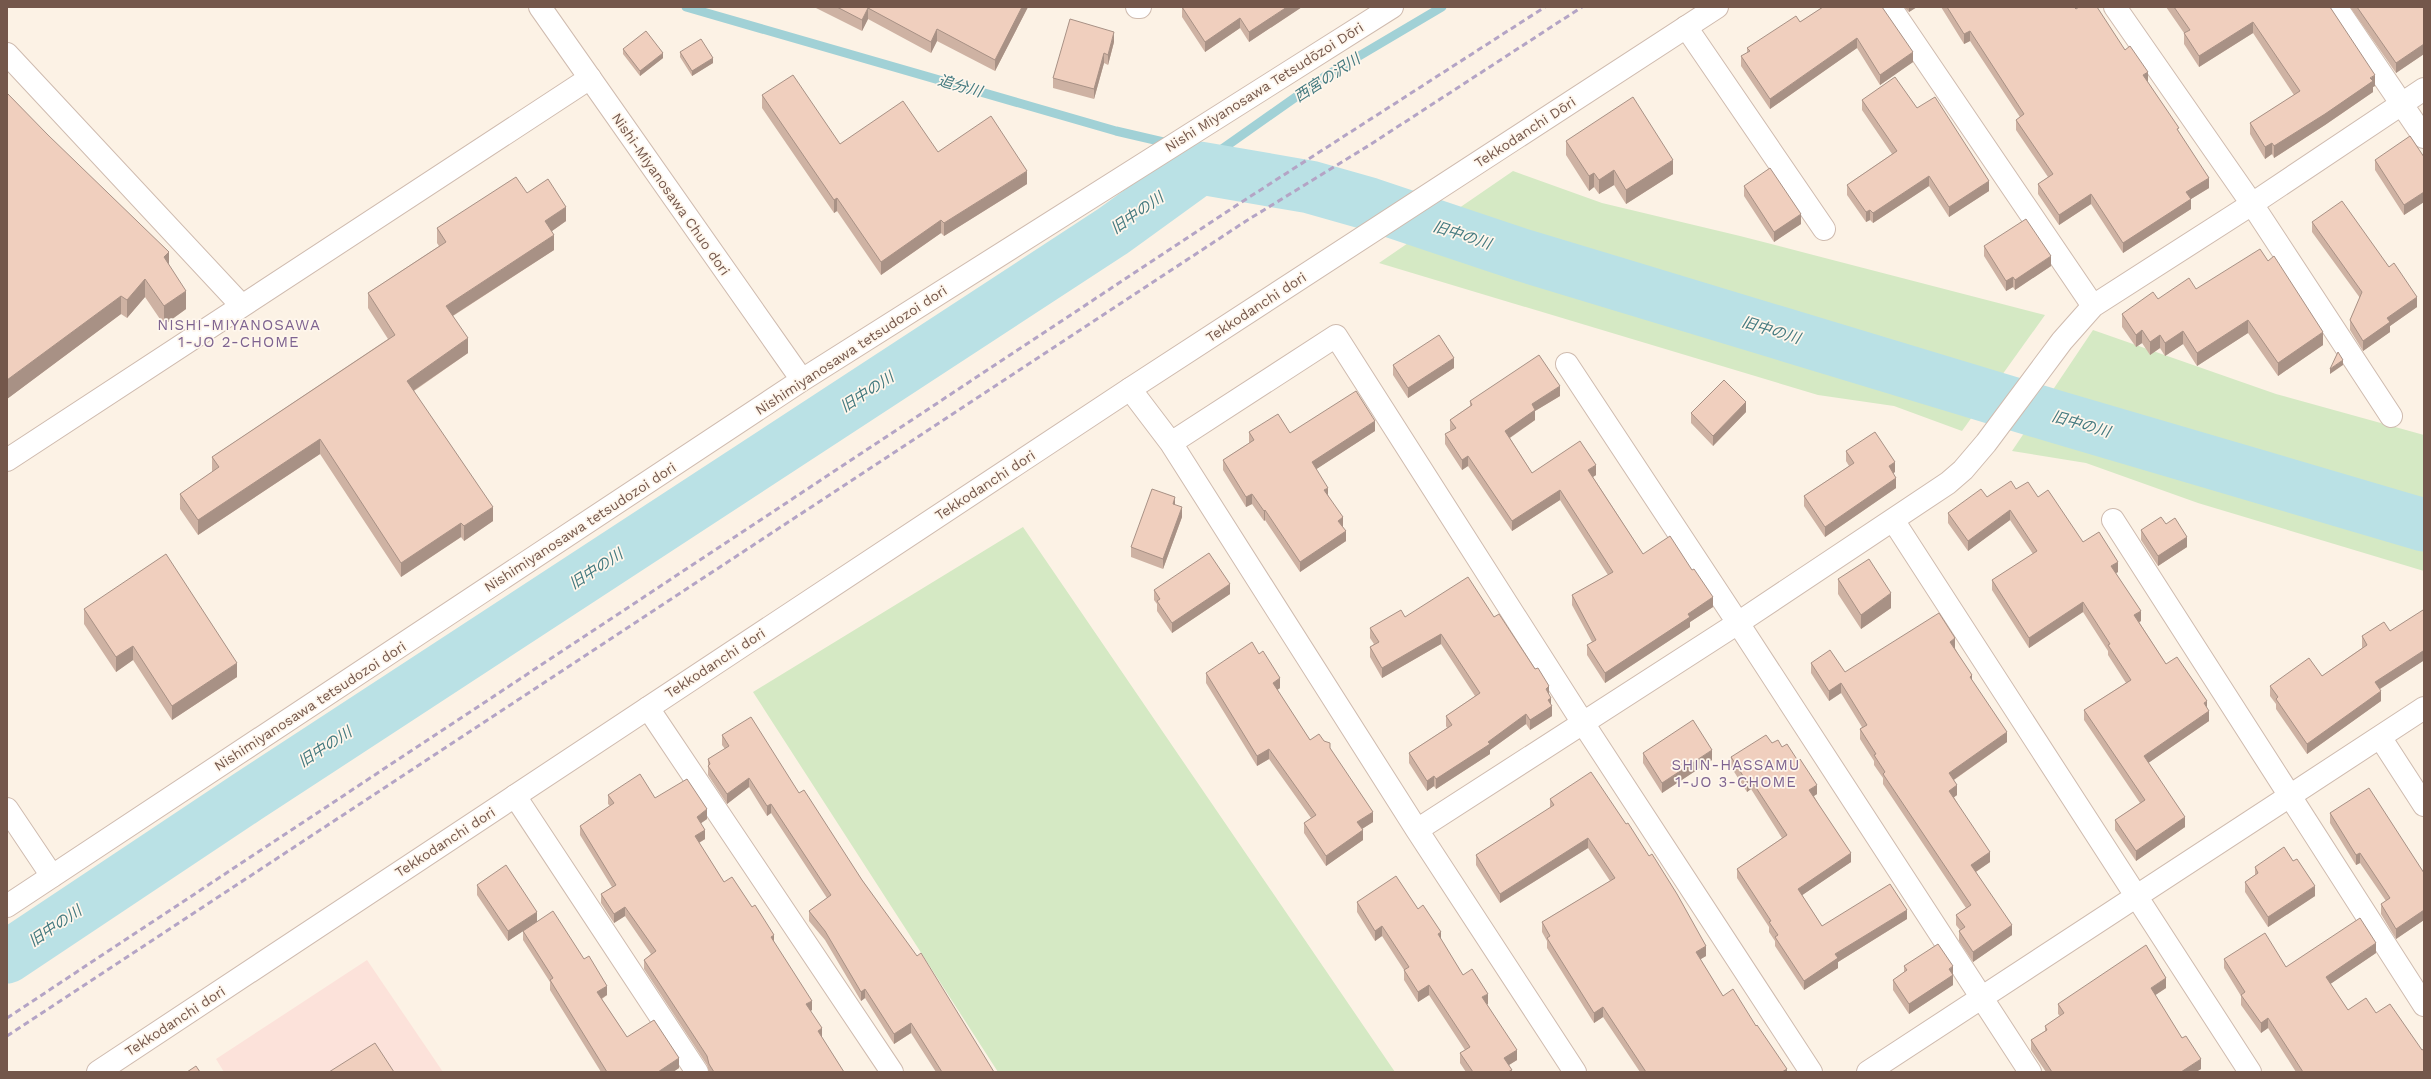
<svg xmlns="http://www.w3.org/2000/svg" width="2431" height="1079" font-family="'Work Sans','Noto Sans JP',sans-serif">
<rect width="100%" height="100%" fill="#fcf2e5"/>
<path fill="#fce2da" d="M367,960L443,1072H224L216,1059Z"/>
<path fill="#d5e9c4" d="M1513,171L1602,203L1740,236L2045,315L1962,431L1894,406L1818,395L1379,263Z
M2093,330L2276,394L2424,435V571L2198,503L2086,463L2012,451Z
M1023,527L1395,1072H998L753,692Z"/>
<g fill="none" stroke-linecap="round" stroke-linejoin="round">
<path stroke="#a1d1d6" stroke-width="9" d="M686,7L1116,131L1215,154
M1200,168L1215,154L1327,75L1442,7"/>
<path stroke="#bae1e5" stroke-width="53" d="M7,957L247,797L1113,231L1200,168L1310,187L1370,204L1519,254L2057,417L2424,525"/>
<g stroke="#cfbbaf" stroke-width="24">
<path id="minor" d="M1137,7H1140
M1890,7L2093,306
M2115,7L2252,204L2391,416
M2336,7L2424,137
M1686,27L1824,229
M7,54L242,306
M1567,364L1738,623L2030,1072
M1130,389L1171,443L1417,830L1575,1072
M1171,443L1336,336L1583,723L1811,1072
M7,460L590,78
M1893,520L2250,1072
M2113,520L2424,1005
M648,708L892,1072
M2380,737L2424,805
M515,796L697,1072
M7,809L52,876
M1417,830L1738,623L1948,483L1963,470L1986,443L2062,341L2093,306L2252,204L2424,89
M1868,1072L2424,708"/>
</g>
<g stroke="#cfbbaf" stroke-width="24">
<path id="tertiary" d="M540,7L802,380
M7,906L802,380L1392,7
M98,1072L1130,389L1717,7"/>
</g>
<use href="#minor" stroke="#fff" stroke-width="22"/>
<use href="#tertiary" stroke="#fff" stroke-width="22"/>
<path stroke="#b4a4c5" stroke-width="3" stroke-dasharray="6 4" stroke-linecap="butt" d="M7,1018L1237,205L1545,7
M7,1036L1246,221L1368,146L1582,7"/>
</g>
<path fill="#ceb2a3" d="M814,7H1028L995,71L937,41L931,53L868,19L862,31Z
M1182,7H1302L1249,42L1240,28L1205,52L1182,17Z
M1823,7L1913,62L1880,85L1857,48L1770,109L1741,66V56L1747,53V48L1800,22Z
M1904,7H1917L1909,12Z
M1941,7H2074L2076,9L2125,50L2148,82L2179,132L2209,188L2191,199V209L2123,253L2091,204L2059,225L2038,194V184L2048,177L2016,130V120L2020,117L1970,41L1964,44Z
M2166,7H2330L2375,86L2373,87V92L2325,125L2274,158L2272,154L2265,159L2250,134V123L2294,95L2253,33L2199,67L2184,44V33Z
M2350,7H2424V54L2396,73Z
M1114,42L1108,65L1104,63L1094,99L1053,88V78Z
M623,49L663,58L640,76L623,54Z
M680,52L713,63L692,76L680,57Z
M7,93L169,265L186,309L164,325L145,297L127,318L121,314L7,399Z
M762,95L840,144L938,152L1027,184L944,236L941,233L881,275L837,211L834,213L762,108Z
M1862,100L1917,108L1989,191L1949,217L1929,186L1873,223L1870,220L1866,222L1847,195V185L1892,154L1862,110Z
M1566,141L1673,174L1626,204L1614,185L1599,194L1594,187L1589,191L1566,155Z
M2424,157V202L2404,215L2375,170V160Z
M1744,186L1801,224L1774,242L1744,196Z
M527,193L566,221L552,231L554,250L453,316L468,353L414,391L493,521L464,541L461,537L401,577L320,454L198,535L180,509V494L212,472V457L388,339L368,308V293L439,246L437,243V228Z
M2312,222L2417,307L2390,326V332L2363,351L2350,330V320L2360,298L2312,232Z
M1984,246L2051,266L2015,290L2013,287L2006,291L1984,256Z
M2196,289L2323,345L2278,376L2248,333L2197,366L2183,344L2165,356L2160,348L2150,355L2142,343L2136,347L2122,327V314L2158,299Z
M1393,365L1454,368L1408,398L1393,375Z
M1560,396L1535,411V420L1510,438L1532,473L1596,475L1593,477L1643,554L1713,607L1690,622V627L1605,683L1587,655V645L1592,642L1572,605V595L1608,575L1560,500L1512,531L1468,466L1462,470L1445,444V434L1451,431L1450,430V420L1470,406V401Z
M1746,412L1713,446L1691,423V413Z
M1375,431L1316,469L1343,527L1346,541L1300,572L1265,520L1264,521L1252,504L1246,507L1223,470V460L1249,443V432L1290,433Z
M1846,451L1895,472L1893,473L1896,488L1825,537L1804,506V496L1849,466L1846,461Z
M2016,489L2038,497L2083,542L2118,572L2116,573L2141,621L2139,622L2166,664L2207,708L2209,721L2148,763L2185,827L2136,861L2115,830V820L2140,803L2084,720V710L2126,683L2108,655V651L2083,612L2029,648L1992,590V580L2033,554L2010,520L1968,551L1948,523V513L1987,497Z
M1175,505L1182,517L1163,569L1131,557V547Z
M2166,524L2187,547L2158,566L2141,540V530Z
M1838,579L1891,608L1861,629L1838,594Z
M1154,590L1230,594L1172,633L1157,611V604L1154,600Z
M84,609L237,677L172,720L133,660L116,672L84,624Z
M2424,611V662L2423,661L2380,689L2381,701L2307,754L2276,709V704L2270,696V686L2322,676L2362,648V636L2390,631Z
M1405,617H1494L1549,694L1551,705L1552,716L1530,730L1526,724L1490,750V754L1436,789L1434,786L1427,791L1409,763V753L1447,728L1446,726V716L1475,696L1441,644L1382,678L1370,657V647L1374,644L1370,638V628Z
M1955,648L1972,681L2007,742L1954,780L1957,795L1954,797L1990,862L1976,872L2012,935L1973,962L1959,941V931L1960,930L1956,925V915L1966,908L1883,784V778L1874,765V761L1860,739V729L1862,727L1841,693L1829,701L1811,673V663L1845,672Z
M1206,673L1280,688L1277,690L1310,740L1330,748L1373,822L1362,829L1363,840L1326,866L1304,833V823L1311,818L1269,759L1257,766L1206,683Z
M722,735L799,793L862,880L994,1072H936L911,1033L894,1044L865,998L861,1001L825,940L809,921V911L827,898L771,813L767,816L749,787L727,804L708,775V759L725,749L722,745Z
M1772,743L1782,747L1817,794L1814,796L1851,862L1802,895L1822,926L1907,919L1838,962V968L1804,990L1775,946V941L1769,932V927L1737,878V869L1782,838L1751,789L1747,792L1731,767V757Z
M1643,753L1712,760L1662,793L1643,763Z
M608,795L655,798L707,819L701,823L705,839L699,843L724,882L774,942L812,1010L810,1011L822,1038L844,1072H709L707,1065L644,969V960L651,954L625,916L614,923L601,903V894L612,887L580,835V826L610,806L608,804Z
M1550,799L1706,956L1700,959L1723,996L1756,1026L1787,1072H1640L1603,1017L1594,1023L1547,948V941L1542,932V922L1610,881L1588,848L1500,903L1476,865V855L1550,808Z
M2330,813L2424,873V920L2396,939L2381,914V904L2386,901L2360,863L2356,865L2330,823Z
M2255,867L2315,896L2268,927L2245,892V882L2255,875Z
M477,885L537,921L607,995L602,999L627,1037L679,1068L673,1072H601L550,990V982L523,940V931L508,941L477,895Z
M1357,902L1418,909L1441,940L1463,975L1488,1004H1487L1517,1060L1509,1065L1512,1072H1466L1460,1063V1053L1465,1050L1429,995L1418,1002L1404,980V970L1382,936L1375,941L1357,912Z
M2376,953L2330,984L2348,1010L2376,1013L2422,1050L2424,1072H2296L2268,1028L2261,1033L2241,1005V996L2224,968V959L2286,967Z
M1904,966L1953,974V985L1909,1014L1893,990V980L1904,972Z
M2166,988L2155,995L2201,1069L2196,1072H2046L2031,1050V1040L2045,1031V1026L2060,1016L2058,1014V1004Z"/>
<path fill="#a89185" d="M1022,7H1028L995,71V60Z
M1287,7H1302L1249,42V32Z
M1909,7H1917L1909,12Z
M868,8V19L862,31V20Z
M1240,18V28L1205,52V42Z
M2253,22V33L2199,67V56Z
M937,29V41L931,53V42Z
M1970,31V41L1964,44V34Z
M1114,32V42L1108,65V55Z
M1857,38V48L1770,109V99Z
M2424,44V54L2396,73V63Z
M1913,52V62L1880,85V75Z
M663,53V58L640,76V71Z
M1104,53V63L1094,99V89Z
M713,58V63L692,76V71Z
M2148,72V82L2143,85V75Z
M2375,75V86L2373,87V92L2325,125L2274,158V146Z
M2272,143V154L2265,159V147Z
M1673,160V174L1626,204V190Z
M1614,170V185L1599,194V180Z
M1027,171V184L944,236V223Z
M1594,173V187L1589,191V176Z
M1929,176V186L1873,223V213Z
M2209,178V188L2191,199V209L2123,253V243L2186,192Z
M1989,181V191L1949,217V207Z
M2424,192V202L2404,215V205Z
M2091,194V204L2059,225V215Z
M837,198V211L834,213V200Z
M566,207V221L545,236V221Z
M1870,210V220L1866,222V212Z
M1801,214V224L1774,242V232Z
M941,220V233L881,275V262Z
M554,235V250L446,320V306Z
M169,252V270L164,257Z
M2051,256V266L2015,290V280Z
M2013,277V287L2006,291V281Z
M145,279V297L127,318V300Z
M186,291V309L164,325V306Z
M121,296V314L7,399V380Z
M2417,297V307L2390,326V332L2363,351V341L2387,318Z
M2248,320V333L2197,366V353Z
M2142,330V343L2136,347V335Z
M2183,331V344L2165,356V343Z
M2323,332V345L2278,376V363Z
M2160,335V348L2150,355V342Z
M468,338V353L407,395V381Z
M1454,358V368L1408,398V388Z
M2343,360V365L2330,374V369Z
M1560,386V396L1535,411V420L1505,441V431L1532,404Z
M1746,402V412L1713,446V436Z
M1375,421V431L1312,472V462Z
M320,439V454L198,535V520Z
M1468,456V466L1462,470V460Z
M1895,462V472L1889,476V466Z
M1596,465V475L1588,480V470Z
M1896,478V488L1825,537V527Z
M1328,488V498L1324,490Z
M1560,490V500L1512,531V521Z
M1252,494V504L1246,507V497Z
M1175,497V507L1173,504Z
M493,507V521L464,541V526Z
M1182,507V517L1163,569V559Z
M1265,510V520L1264,521V511Z
M2010,510V520L1968,551V541Z
M1343,517V527L1338,521Z
M461,523V537L401,577V563Z
M1346,531V541L1300,572V562Z
M2187,537V547L2158,566V556Z
M2118,562V572L2111,576V566Z
M1230,584V594L1172,633V623Z
M1891,593V608L1861,629V615Z
M1713,597V607L1690,622V627L1605,683V673L1688,614Z
M2083,602V612L2029,648V638Z
M2141,611V621L2134,625V615Z
M1441,634V644L1382,678V668Z
M1955,638V648L1950,652V642Z
M133,646V660L116,672V657Z
M2423,651V661L2375,692V682Z
M237,663V677L172,720V706Z
M1972,675V685L1970,677Z
M1280,678V688L1273,693V683Z
M1841,683V693L1829,701V691Z
M1549,686V696L1546,689Z
M2381,691V701L2307,754V744Z
M1551,698V707L1552,706V716L1530,730V720L1548,700Z
M2207,701V711L2204,703Z
M2209,711V721L2144,766V756Z
M1526,714V724L1490,750V754L1436,789V779Z
M2007,732V742L1949,783V773Z
M1269,749V759L1257,766V756Z
M1712,750V760L1662,793V783Z
M1434,776V786L1427,791V781Z
M749,778V787L727,804V794Z
M1751,780V789L1747,792V782Z
M1817,785V794L1809,799V790Z
M1957,785V795L1949,801V791Z
M771,804V813L767,816V806Z
M707,809V819L697,826V817Z
M1373,812V822L1357,832V822Z
M2185,817V827L2136,861V851Z
M705,830V839L695,845V836Z
M1363,830V840L1326,866V856Z
M1588,838V848L1500,903V894Z
M1990,852V862L1971,875V865Z
M1851,853V862L1798,898V889Z
M2360,853V863L2356,865V855Z
M2315,886V896L2268,927V917Z
M625,907V916L614,923V914Z
M1907,910V919L1838,962V968L1804,990V981L1835,954Z
M2424,910V920L2396,939V929Z
M537,912V922L508,941V931Z
M2012,925V935L1973,962V952Z
M1382,926V936L1375,941V931Z
M1441,932V942L1438,934Z
M774,935V944L771,937Z
M2376,943V953L2326,987V977Z
M1706,946V956L1696,962V952Z
M1953,966V985L1909,1014V1004Z
M2166,978V988L2151,998V988Z
M1429,985V995L1418,1002V992Z
M607,986V995L597,1001V992Z
M865,989V998L861,1001V992Z
M1488,994V1004L1482,1007V997Z
M812,1001V1010L806,1014V1004Z
M1603,1007V1017L1594,1023V1013Z
M2268,1018V1028L2261,1033V1023Z
M911,1023V1033L894,1044V1034Z
M822,1028V1038L818,1031Z
M1517,1050V1060L1504,1068V1058Z
M679,1058V1068L673,1072H658Z
M2201,1059V1069L2196,1072H2181Z
M1787,1069V1072H1782Z"/>
<path fill="#f0cfbe" stroke="#a89185" d="M837,7H1022L995,60L937,29L931,42L868,8L862,20Z
M1182,7H1287L1249,32L1240,18L1205,42Z
M1823,7H1882L1913,52L1880,75L1857,38L1770,99L1741,56L1750,51L1747,48L1796,16L1800,22Z
M1947,7H2074L2076,9L2079,7H2097L2125,50L2130,46L2148,72L2143,75L2179,128L2177,129L2209,178L2186,192L2191,199L2123,243L2091,194L2059,215L2038,184L2053,174L2016,120L2024,114L1970,31L1964,34Z
M2174,7H2330L2375,75L2370,78L2373,81L2325,114L2274,146L2272,143L2265,147L2250,123L2300,91L2253,22L2199,56L2184,33L2190,30Z
M2357,7H2424V44L2396,63Z
M1070,19L1114,32L1108,55L1104,53L1094,89L1053,78Z
M646,31L663,53L640,71L623,49Z
M701,39L713,58L692,71L680,52Z
M793,75L840,144L903,101L938,152L991,116L1027,171L944,223L941,220L881,262L837,198L834,200L762,95Z
M1895,77L1917,108L1935,97L1989,181L1949,207L1929,176L1873,213L1870,210L1866,212L1847,185L1897,151L1862,100Z
M7,93L48,135L169,252L164,257L186,291L164,306L145,279L127,300L121,296L7,380Z
M1633,97L1673,160L1626,190L1614,170L1599,180L1594,173L1589,176L1566,141Z
M2410,136L2424,157V192L2404,205L2375,160Z
M1770,168L1801,214L1774,232L1744,186Z
M516,177L527,193L548,179L566,207L545,221L554,235L446,306L468,338L407,381L493,507L464,526L461,523L401,563L320,439L198,520L180,494L219,467L212,457L395,335L368,293L446,242L437,228Z
M2342,201L2389,267L2394,263L2417,297L2387,318L2390,322L2363,341L2350,320L2362,292L2312,222Z
M2026,219L2051,256L2015,280L2013,277L2006,281L1984,246Z
M2260,249L2268,261L2274,256L2323,332L2278,363L2248,320L2197,353L2183,331L2165,343L2160,335L2150,342L2142,330L2136,335L2122,314L2153,292L2158,299L2189,278L2196,289Z
M1439,335L1454,358L1408,388L1393,365Z
M2338,352L2343,360L2330,369Z
M1539,355L1560,386L1532,404L1535,410L1505,431L1532,473L1580,441L1596,465L1588,470L1643,554L1670,536L1692,570L1694,569L1713,597L1688,614L1690,617L1605,673L1587,645L1596,640L1572,595L1613,572L1560,490L1512,521L1468,456L1462,460L1445,434L1456,428L1450,420L1472,405L1470,401Z
M1724,380L1746,402L1713,436L1691,413Z
M1356,391L1375,421L1312,462L1328,488L1324,490L1343,517L1338,521L1346,531L1300,562L1265,510L1264,511L1252,494L1246,497L1223,460L1254,440L1249,432L1278,414L1290,433Z
M1875,432L1895,462L1889,466L1896,478L1825,527L1804,496L1854,463L1846,451Z
M2011,481L2016,489L2028,482L2038,497L2048,490L2083,542L2099,532L2118,562L2111,566L2141,611L2134,615L2166,664L2177,657L2207,701L2204,703L2209,711L2144,756L2185,817L2136,851L2115,820L2145,800L2084,710L2131,680L2108,645L2110,644L2083,602L2029,638L1992,580L2037,551L2010,510L1968,541L1948,513L1981,489L1987,497Z
M1152,489L1175,497L1173,504L1182,507L1163,559L1131,547Z
M2161,517L2166,524L2175,518L2187,537L2158,556L2141,530Z
M1209,553L1230,584L1172,623L1157,601L1160,599L1154,590Z
M166,554L237,663L172,706L133,646L116,657L84,609Z
M1869,559L1891,593L1861,615L1838,579Z
M1468,577L1494,617L1499,614L1535,669L1538,668L1549,686L1546,689L1551,698L1548,700L1552,706L1530,720L1526,714L1488,742L1490,744L1436,779L1434,776L1427,781L1409,753L1452,725L1446,716L1480,693L1441,634L1382,668L1370,647L1379,642L1370,628L1401,610L1405,617Z
M2423,610L2424,611V652L2423,651L2375,682L2381,691L2307,744L2276,699L2278,697L2270,686L2309,658L2322,676L2367,645L2362,636L2384,622L2390,631Z
M1939,613L1955,638L1950,642L1972,675L1970,677L2007,732L1949,773L1957,785L1949,791L1990,852L1971,865L2012,925L1973,952L1959,931L1965,927L1956,915L1971,905L1883,774L1885,772L1874,755L1876,754L1860,729L1867,725L1841,683L1829,691L1811,663L1830,650L1845,672Z
M1252,642L1259,654L1263,651L1280,678L1273,683L1310,740L1319,734L1324,741L1330,743V748L1373,812L1357,822L1363,830L1326,856L1304,823L1316,815L1269,749L1257,756L1206,673Z
M751,717L799,793L804,790L862,880L917,956L921,953L994,1072H942L911,1023L894,1034L865,989L861,992L825,931L809,911L831,895L771,804L767,806L749,778L727,794L708,766L710,764L708,759L729,746L722,735Z
M1693,720L1712,750L1662,783L1643,753Z
M1766,735L1772,743L1778,740L1782,747L1787,744L1798,761L1800,759L1817,785L1809,790L1851,853L1798,889L1822,926L1890,884L1907,910L1835,954L1838,958L1804,981L1775,937L1778,935L1769,922L1771,921L1737,869L1787,835L1751,780L1747,782L1731,757Z
M1591,772L1626,824L1628,823L1649,856L1652,854L1677,894L1706,946L1696,952L1723,996L1733,989L1756,1026L1757,1025L1787,1069L1782,1072H1646L1603,1007L1594,1013L1547,938L1550,936L1542,922L1615,878L1588,838L1500,894L1476,855L1554,805L1550,799Z
M640,774L655,798L687,779L707,809L697,817L705,830L695,836L724,882L732,877L752,907L755,905L774,935L771,937L812,1001L806,1004L822,1028L818,1031L844,1072H714L709,1064L707,1056L644,960L656,951L625,907L614,914L601,894L616,885L580,826L614,803L608,795Z
M2369,788L2424,873V910L2396,929L2381,904L2390,898L2360,853L2356,855L2330,813Z
M2284,847L2293,861L2297,859L2315,886L2268,917L2245,882L2258,873L2255,867Z
M506,865L537,912L508,931L477,885Z
M1396,876L1418,909L1423,905L1441,932L1438,934L1463,975L1472,969L1488,994L1482,997L1517,1050L1504,1058L1512,1070L1508,1072H1473L1460,1053L1470,1047L1429,985L1418,992L1404,970L1409,967L1382,926L1375,931L1357,902Z
M553,911L584,959L589,956L607,986L597,992L627,1037L654,1020L679,1058L658,1072H607L550,980L553,978L523,931Z
M2360,918L2376,943L2326,977L2348,1010L2366,998L2376,1013L2390,1004L2422,1050L2424,1049V1072H2303L2268,1018L2261,1023L2241,995L2245,992L2224,959L2265,933L2286,967Z
M1938,944L1953,966L1949,969L1953,975L1909,1004L1893,980L1907,970L1904,966Z
M2146,945L2166,978L2151,988L2182,1038L2186,1036L2201,1059L2181,1072H2052L2031,1040L2047,1030L2045,1026L2064,1013L2058,1004Z
M375,1043L394,1072H329Z
M196,1066L200,1072H187Z"/>
<g text-anchor="middle" dominant-baseline="central" stroke-width="3.5" stroke-linejoin="round" paint-order="stroke">
<g font-size="14" fill="#74574b" stroke="#fef6ec">
<text transform="translate(1264 87) rotate(-32)">Nishi Miyanosawa Tetsudōzoi Dōri</text>
<text transform="translate(1525 132) rotate(-33)">Tekkodanchi Dōri</text>
<text transform="translate(671 194) rotate(55)">Nishi-Miyanosawa Chuo dori</text>
<text transform="translate(1256 307) rotate(-33)">Tekkodanchi dori</text>
<text transform="translate(851 350) rotate(-33)">Nishimiyanosawa tetsudozoi dori</text>
<text transform="translate(985 485) rotate(-33)">Tekkodanchi dori</text>
<text transform="translate(580 527) rotate(-33)">Nishimiyanosawa tetsudozoi dori</text>
<text transform="translate(715 663) rotate(-33)">Tekkodanchi dori</text>
<text transform="translate(310 706) rotate(-33)">Nishimiyanosawa tetsudozoi dori</text>
<text transform="translate(445 842) rotate(-33)">Tekkodanchi dori</text>
<text transform="translate(175 1021) rotate(-33)">Tekkodanchi dori</text>
</g>
<g font-size="15" font-style="italic" fill="#43797f" stroke="#fef6ec">
<text transform="translate(1327 78) rotate(-33)">西宮の沢川</text>
<text transform="translate(960 86) rotate(16)">追分川</text>
<text transform="translate(1137 213) rotate(-35)">旧中の川</text>
<text transform="translate(1462 235) rotate(18)">旧中の川</text>
<text transform="translate(1771 330) rotate(17)">旧中の川</text>
<text transform="translate(867 392) rotate(-33)">旧中の川</text>
<text transform="translate(2081 424) rotate(16)">旧中の川</text>
<text transform="translate(596 569) rotate(-33)">旧中の川</text>
<text transform="translate(325 747) rotate(-33)">旧中の川</text>
<text transform="translate(55 926) rotate(-34)">旧中の川</text>
</g>
<g font-size="15" letter-spacing="1" fill="#7e6390" stroke="#fef6ec">
<text x="239" y="325">NISHI-MIYANOSAWA<tspan x="239" dy="17">1-JO 2-CHOME</tspan></text>
<text x="1736" y="765">SHIN-HASSAMU<tspan x="1736" dy="17">1-JO 3-CHOME</tspan></text>
</g>
</g>
<rect width="2431" height="1079" fill="none" stroke="#74574b" stroke-width="16"/>
</svg>
